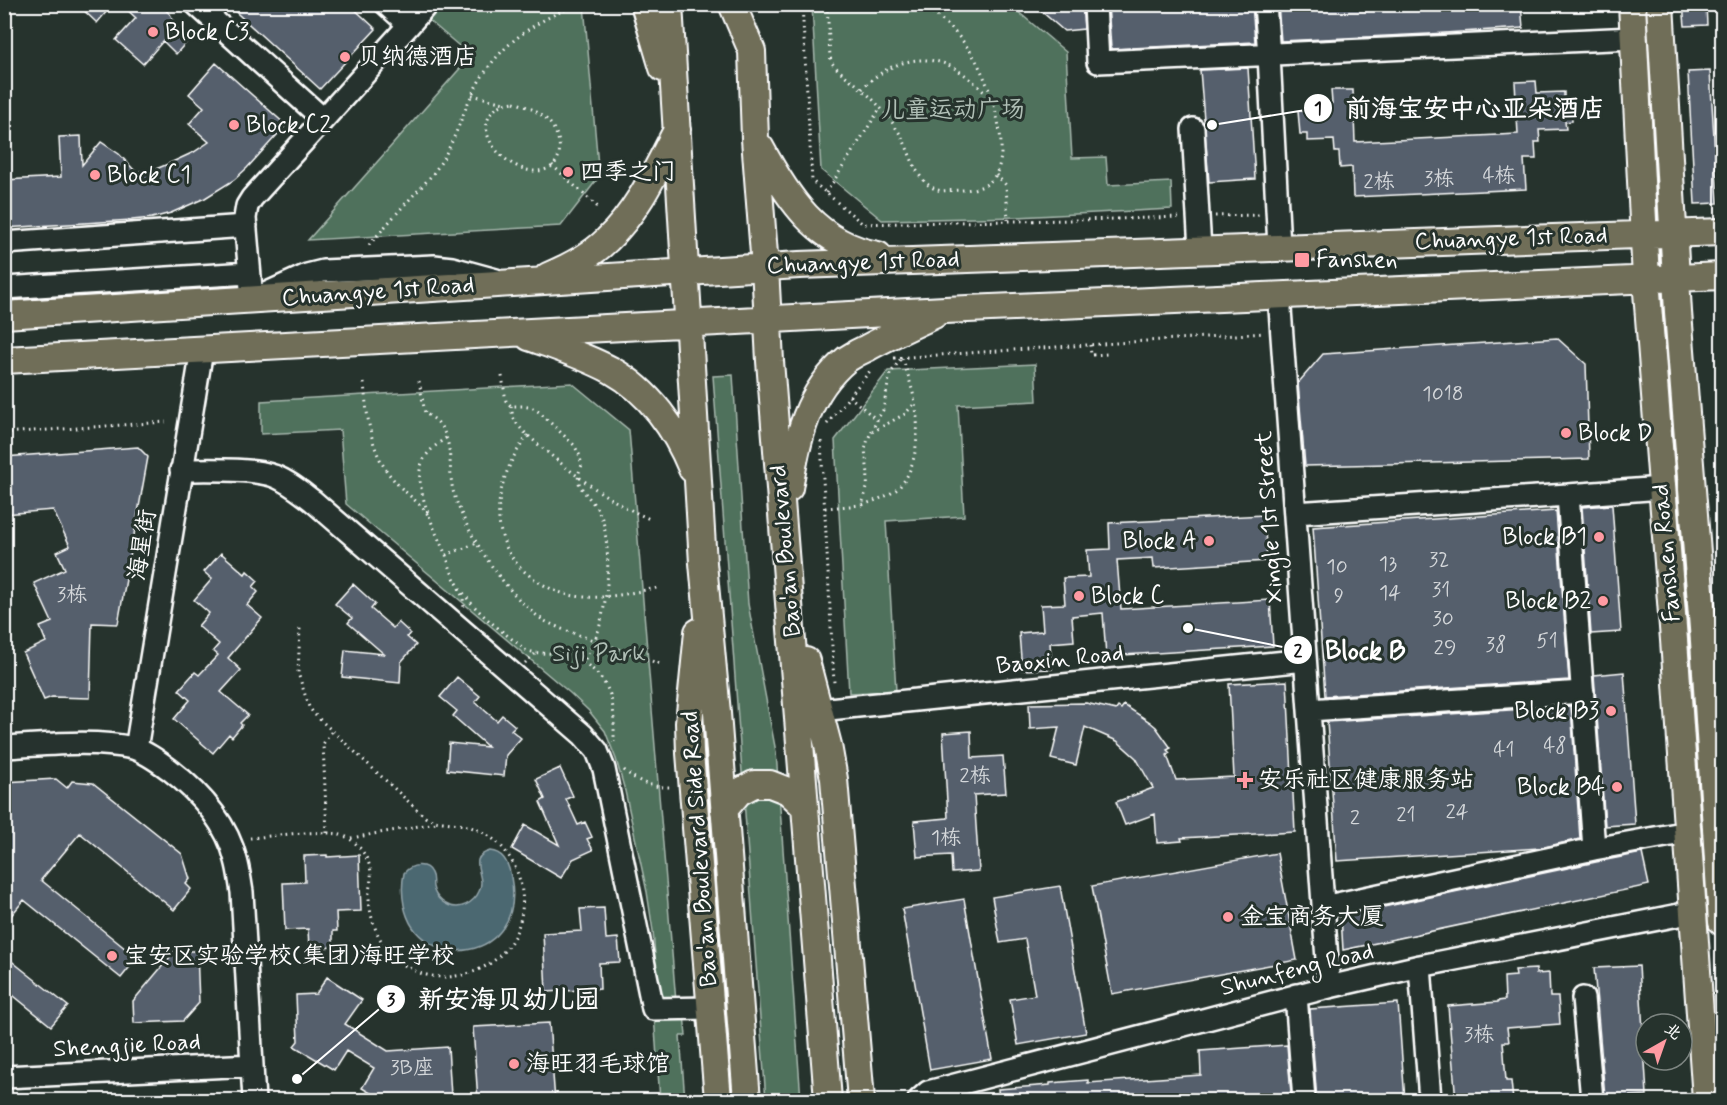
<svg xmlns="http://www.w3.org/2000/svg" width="1727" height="1105" font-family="Mynerve,'LXGW WenKai TC',sans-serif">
<rect width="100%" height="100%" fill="#26332d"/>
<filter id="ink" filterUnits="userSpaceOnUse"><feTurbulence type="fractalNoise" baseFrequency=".0167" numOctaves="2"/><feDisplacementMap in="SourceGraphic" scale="12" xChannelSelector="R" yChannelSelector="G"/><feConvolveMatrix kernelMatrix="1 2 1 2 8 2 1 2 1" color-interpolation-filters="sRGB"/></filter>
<g filter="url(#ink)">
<path fill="#4f715c" stroke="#a7b8ae" stroke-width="1.5" d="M436,5H584L599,177L561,226L308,240L471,56L425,17Z
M812,5H1010L1066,52L1072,158L1106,157L1108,185L1171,182L1172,209L1017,217L882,220L821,170Z
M1035,364L1037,401L958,405L964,516L886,521L896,691L849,693L835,440L888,371Z
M733,375L748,604L776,752L801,1100H766L713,376Z
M572,383L629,430L676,1002L659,1004L653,931L647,892L625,791L616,759L605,731L589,711L570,693L346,504L340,430L261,434V401Z
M684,1014L686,1036H680L685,1100H660L654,1015Z"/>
<path fill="#4b6871" stroke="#93a4aa" stroke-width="1.5" d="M490,851C504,852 509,865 511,877C528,962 418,976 404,905C402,895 402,883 404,873C411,864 426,862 431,873C434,878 432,883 433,887C435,898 446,907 457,907C470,906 481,895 481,882C480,868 470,857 490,851Z"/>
<path fill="#555f6c" stroke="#fff" stroke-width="1.5" d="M77,4H113L97,23Z
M121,4H159L170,14L176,26L190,38L176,54L163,41L143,64L116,40L136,18Z
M227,4H349L376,29L320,89Z
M1033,4H1082L1084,29L1064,31Z
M1108,4H1252L1255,42L1111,49Z
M1278,4H1521L1523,28L1429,34L1281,41Z
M1683,4H1706L1707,25L1685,26Z
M216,63L286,125L247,168L234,180L205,198L171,213L152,218L132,220L4,228V180L61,177L59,137L81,136L82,165L101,142L119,154L136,172L156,169L168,164L194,152L209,142L189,124L204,107L189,94Z
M1248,68L1255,179L1209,182L1200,70Z
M1710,71L1718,203L1695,204L1688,72Z
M1536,81L1537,93L1564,92V99H1571L1572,121L1565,122L1566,129L1539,130L1540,142H1535L1536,159H1524L1526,189L1353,197L1352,167L1340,168L1339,152H1335L1334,140L1307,141V134H1300L1298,111H1306V104L1332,103L1331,90H1353L1355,142L1518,134L1515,82Z
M1557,338L1586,364L1589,459L1305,466L1298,383L1323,354Z
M138,447L148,457L118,624L92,623L90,698L52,697L44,700L23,653L46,642L40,627L52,622L34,583L65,569L57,552L70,546L53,510L4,514V457Z
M1612,505L1621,632L1591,634L1582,507Z
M1556,511L1569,680L1325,696L1313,527Z
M1264,515L1267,561L1154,568L1153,558L1117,560L1121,609L1270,600L1273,646L1106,656L1103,613L1072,616L1074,641L1050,643L1052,669L1022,670L1019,633L1043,631L1041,605L1065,604L1063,578L1089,577L1087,550L1110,549L1109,523Z
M221,553L245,574L247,571L258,581L253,587L258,592L247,605L262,618L228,658L241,670L221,692L248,715L240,723L242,725L232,737L229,734L213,753L174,719L190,700L179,690L195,672L199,675L218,655L213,651L219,644L198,626L209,613L194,600L212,579L204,572Z
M353,584L375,604L371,609L393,628L398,622L410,633L407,637L416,645L401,662L400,683L342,677L345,650L384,654L348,623L352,618L335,604Z
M1624,672L1635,824L1605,826L1594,675Z
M457,677L480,696L475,702L497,721L502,715L515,726L511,730L521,738L506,755L504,776L447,770L449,743L488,747L453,716L457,711L440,697Z
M1287,681L1295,832L1181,838L1182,841L1157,843L1155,814L1125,825L1116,802L1153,788L1136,758L1117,741L1085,727L1076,765L1051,759L1059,727L1030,729L1029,704L1086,703L1116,710L1118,707L1121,709L1124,705L1150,722L1156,727L1171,748L1167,750L1170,753L1167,755L1176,780L1234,777L1229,684Z
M1571,706L1580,839L1540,848L1337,861L1327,722Z
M971,731L972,758L1003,756L1006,793L974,795L979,871L952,873L951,855L917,857L914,821L948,818L943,733Z
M560,768L573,796L566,799L578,825L585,822L592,837L587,839L593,850L573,859L561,878L512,849L525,825L559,845L540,802L545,799L536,779Z
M56,779L67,788L72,781L93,783L182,854L190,879L186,884L191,889L174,910L80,833L41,880L137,958L121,978L24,900L4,924V782Z
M1277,853L1297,960L1112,994L1092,886Z
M1642,853L1649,885L1343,950L1341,916L1596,862Z
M327,855V857L359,855L361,911L336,912L337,931H333V947L309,949L308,929L285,930L283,883L305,882L304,856Z
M1060,886L1086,1033L1018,1045L1010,999L1035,995L1025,939L1000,943L992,897Z
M964,899L992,1059L930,1070L902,909Z
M604,908L606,939L618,938L620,962L599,963L600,989L546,992L543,933L582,931L580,909Z
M175,951H197L199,1003L183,1021L134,1023L133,1001Z
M4,955L68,1006L51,1026L4,988Z
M1639,966L1647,1095L1605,1097L1594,968Z
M1536,969V974L1549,973L1550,997H1558L1560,1024L1507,1028L1509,1042H1503L1504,1054L1506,1081H1511L1513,1101H1456L1448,1006L1498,1002V1001L1505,1000L1504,977L1516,976L1515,970Z
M327,977L362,1000L345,1024L388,1051L448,1047L451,1096L384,1101L362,1088L374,1068L346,1051L334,1070L294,1046L298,1041L296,995L316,994Z
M1398,1003L1405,1101H1317L1310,1009Z
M549,1023L555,1101H478L473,1027Z
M1287,1045L1291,1093L1183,1101H999L998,1089L1050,1085V1083L1088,1080V1083L1201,1075L1200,1051Z"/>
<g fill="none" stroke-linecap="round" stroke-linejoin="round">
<g stroke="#fff" stroke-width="26">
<path id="minor" d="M196,4L323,119
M386,4L409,25L252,198L247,206L245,218L252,300L307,275L323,271L434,266L452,268L496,280
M1095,4L1098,62L1634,38
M1265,4L1269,55L1279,247
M409,25L427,4
M1193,129L1200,250
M4,243L246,226
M4,288L249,273
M1279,295L1329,987
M181,470C205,470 254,468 274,476C288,481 301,492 313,501L583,735L597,751L604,769L653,1009L710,1008
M1295,513L1568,495
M1704,641L1722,640
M819,710L1305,660
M1309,710L1583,692
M4,747C45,745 93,739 133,748C146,752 158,761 169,769C199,792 227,823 236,860C239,870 240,881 242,892L254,1100
M136,749L202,350
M1594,849L1688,832
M1323,907L1594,849L1568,495L1662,488
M1420,966L1430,1100
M1296,995L1304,1100
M1583,998L1592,1100
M4,1077L252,1065
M919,1100L928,1092L1329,987L1420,966L1694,912"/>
</g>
<g stroke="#fff" stroke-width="30">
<path id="major" d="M644,4L663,68
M669,4L703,563L717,713L747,1100
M732,4L752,51L755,139L765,267L770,361L828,1100
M1632,4L1646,279L1674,640L1706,1100
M1660,4L1678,312L1704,641L1722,922
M760,147C787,197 817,245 878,255
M548,276C569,267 591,256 607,240C639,210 657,168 677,130
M4,315L799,265L1722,232
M529,337C557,347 585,356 611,370C649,391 676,429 692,469
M4,360L945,310L1722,276
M789,488C798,438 806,393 847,359C853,355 860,351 867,348C889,336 911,326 934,315
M698,632L689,723L690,753L718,1100
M806,661L828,745L834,779L861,1100
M724,810L739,792L754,784H770L788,791L805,807"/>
</g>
<path stroke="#fff" stroke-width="3" stroke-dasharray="1.5 4.5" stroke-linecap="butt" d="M802,4L812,181L863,224C969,221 1075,221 1181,217
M827,4L830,57L832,63C839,72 849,78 857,85C874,99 888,115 900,134C912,153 915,186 942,191C955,190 972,191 983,186C1023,169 987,72 968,48C955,30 939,17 921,4
M862,89C887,62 926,49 959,71C971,78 981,89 991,99
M472,95L504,103
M514,102C526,106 538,111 547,120C564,137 567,171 535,171C510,171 471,136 493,111C499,105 506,103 514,102Z
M552,165L600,209
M996,175L1006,185L1008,220
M826,193L881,107
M1215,216L1259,215
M369,245C382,230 395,215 409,200C419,189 431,178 439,165C452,146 459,124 468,103C491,51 526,25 578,4
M1090,345L1091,355L1108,354
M894,358L1265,333
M502,376L506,401L511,406H523L533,408L539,412L574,445L579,454L582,465C573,483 582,488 592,502C599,510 604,521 605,532C610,563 608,594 600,625C597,638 589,651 583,663
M419,381L425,413C429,416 436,419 439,424C455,444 447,471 454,494C466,534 508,597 543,620C548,623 554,625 559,628L663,665
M364,383C367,416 370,453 393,479C404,493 418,500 428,515
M849,396L877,420L868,439L865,450L868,474L867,488L862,505C874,501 886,497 896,490C918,472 920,427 915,402C912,387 907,372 902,357L890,374L883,410L877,420
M511,406C512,410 512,415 514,419C520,430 531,438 540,446C574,475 610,502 652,520
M827,424L870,371
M872,432L905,414L915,403
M4,433L166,422
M528,435C521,445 513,456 509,467C491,507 495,552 533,578C548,589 565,596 584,597C608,599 633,592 657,588
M446,438C435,445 422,456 420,470C417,493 436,534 446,555L477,543
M821,441L834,683
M825,508L862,505
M446,555C449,563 451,573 456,581C471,610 501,630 526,650C538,655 550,652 563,654C583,657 604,676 610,695C615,710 614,727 614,742
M459,588L463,598L464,608
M525,663L535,654
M624,770C637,782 653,788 672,787
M327,833L323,744L332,731
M250,838C274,836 319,829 341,835C356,839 369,857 371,872C372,881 368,890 369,899C371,932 388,961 420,973C431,977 445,978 456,976C509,969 537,916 515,867C510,857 503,846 493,839C481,830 466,824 451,823C438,821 438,823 425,817L314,714L309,707L298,673L300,628
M351,838L436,823"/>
<use href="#minor" stroke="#26332d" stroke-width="21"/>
<use href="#major" stroke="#706e59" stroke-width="26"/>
</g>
</g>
<g fill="#ff9aa2" stroke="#26332d" stroke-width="2">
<circle cx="153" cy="32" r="6"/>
<circle cx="345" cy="57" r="6"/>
<circle cx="234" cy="125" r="6"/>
<circle cx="568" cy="172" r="6"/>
<circle cx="95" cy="175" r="6"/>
<rect x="1294" y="252" width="16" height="16" rx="3"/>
<circle cx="1566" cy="433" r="6"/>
<circle cx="1599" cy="537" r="6"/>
<circle cx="1209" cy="541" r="6"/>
<circle cx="1079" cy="596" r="6"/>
<circle cx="1603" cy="601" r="6"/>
<circle cx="1611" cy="711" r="6"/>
<path d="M1242 771h6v6h6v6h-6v6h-6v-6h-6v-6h6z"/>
<circle cx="1617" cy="787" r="6"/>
<circle cx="1228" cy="917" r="6"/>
<circle cx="112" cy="956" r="6"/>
<circle cx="514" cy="1064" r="6"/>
</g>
<g text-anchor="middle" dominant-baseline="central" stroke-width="6" stroke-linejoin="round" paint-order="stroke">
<g font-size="21" fill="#d4d7da">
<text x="1499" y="176">4栋</text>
<text x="1439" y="179">3栋</text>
<text x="1379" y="182">2栋</text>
<text x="1443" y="394">1018</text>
<text x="1439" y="560">32</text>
<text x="1388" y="564">13</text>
<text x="1337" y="567">10</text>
<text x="1441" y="590">31</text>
<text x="1390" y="593">14</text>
<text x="72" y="595">3栋</text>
<text x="1339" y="596">9</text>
<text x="1443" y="619">30</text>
<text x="1547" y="641">51</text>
<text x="1496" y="645">38</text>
<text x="1445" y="648">29</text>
<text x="1555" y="746">48</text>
<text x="1504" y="750">41</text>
<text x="975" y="776">2栋</text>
<text x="1457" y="812">24</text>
<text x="1406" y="815">21</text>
<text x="1355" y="818">2</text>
<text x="946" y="838">1栋</text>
<text x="1479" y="1035">3栋</text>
<text x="412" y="1068">3B座</text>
</g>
<g font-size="24" fill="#fff" stroke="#26332d" text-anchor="start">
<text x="165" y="32">Block C3</text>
<text x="357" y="57">贝纳德酒店</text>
<text x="246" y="125">Block C2</text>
<text x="580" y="172">四季之门</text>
<text x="107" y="175">Block C1</text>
<text x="1316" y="260">Fanshen</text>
<text x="1578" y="433">Block D</text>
<text x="1587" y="537" text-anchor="end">Block B1</text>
<text x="1197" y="541" text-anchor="end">Block A</text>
<text x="1091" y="596">Block C</text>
<text x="1591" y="601" text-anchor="end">Block B2</text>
<text x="1599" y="711" text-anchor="end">Block B3</text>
<text x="1258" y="780">安乐社区健康服务站</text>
<text x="1605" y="787" text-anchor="end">Block B4</text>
<text x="1240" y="917">金宝商务大厦</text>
<text x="124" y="956">宝安区实验学校(集团)海旺学校</text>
<text x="526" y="1064">海旺羽毛球馆</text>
</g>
<g font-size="24" fill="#b0bfb6" stroke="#26332d">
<text x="953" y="110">儿童运动广场</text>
<text x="599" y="654">Siji Park</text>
</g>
<g font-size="24" fill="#fff" stroke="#26332d">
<text transform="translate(1511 239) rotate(-2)">Chuangye 1st Road</text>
<text transform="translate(863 263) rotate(-2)">Chuangye 1st Road</text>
<text transform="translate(378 292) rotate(-4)">Chuangye 1st Road</text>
<text transform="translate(1270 517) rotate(-94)">Xingle 1st Street</text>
<text transform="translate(143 545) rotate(-81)">海星街</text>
<text transform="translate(786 551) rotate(-95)">Bao'an Boulevard</text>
<text transform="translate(1667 553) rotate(-95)">Fanshen Road</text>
<text transform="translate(1060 660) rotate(-6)">Baoxin Road</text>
<text transform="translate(700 849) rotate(-94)">Bao'an Boulevard Side Road</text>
<text transform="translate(1297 970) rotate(-14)">Shunfeng Road</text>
<text transform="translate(127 1046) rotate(-3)">Shengjie Road</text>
</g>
</g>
<path fill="none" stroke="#fff" stroke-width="2" d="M1212 125L1318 108M1188 628L1298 650M297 1079L391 999"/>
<g fill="#fff" stroke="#26332d" stroke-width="2">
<circle cx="1212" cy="125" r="6"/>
<circle cx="1188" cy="628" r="6"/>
<circle cx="297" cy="1079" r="6"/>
<circle cx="1318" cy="108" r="15"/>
<circle cx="1298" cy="650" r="15"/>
<circle cx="391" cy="999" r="15"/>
</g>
<g font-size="18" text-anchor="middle" font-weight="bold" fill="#111">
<text x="1318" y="114">1</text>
<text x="1298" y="656">2</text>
<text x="391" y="1005">3</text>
</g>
<g font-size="26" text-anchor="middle" font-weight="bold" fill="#fff" stroke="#26332d" stroke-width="6" stroke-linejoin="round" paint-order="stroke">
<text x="1475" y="117">前海宝安中心亚朵酒店</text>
<text x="1365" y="659">Block B</text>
<text x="509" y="1008">新安海贝幼儿园</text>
</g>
<rect width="1727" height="1105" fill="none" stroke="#26332d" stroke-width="24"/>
<rect x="12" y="12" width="1703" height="1081" fill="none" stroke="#fff" stroke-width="2" filter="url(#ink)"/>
<g transform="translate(1664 1042) rotate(40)"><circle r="28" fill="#26332d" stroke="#7d8581" stroke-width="1.5"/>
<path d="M0-4.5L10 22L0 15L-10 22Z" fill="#ff9aa2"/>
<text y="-9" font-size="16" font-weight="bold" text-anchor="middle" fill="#ffffff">北</text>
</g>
</svg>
